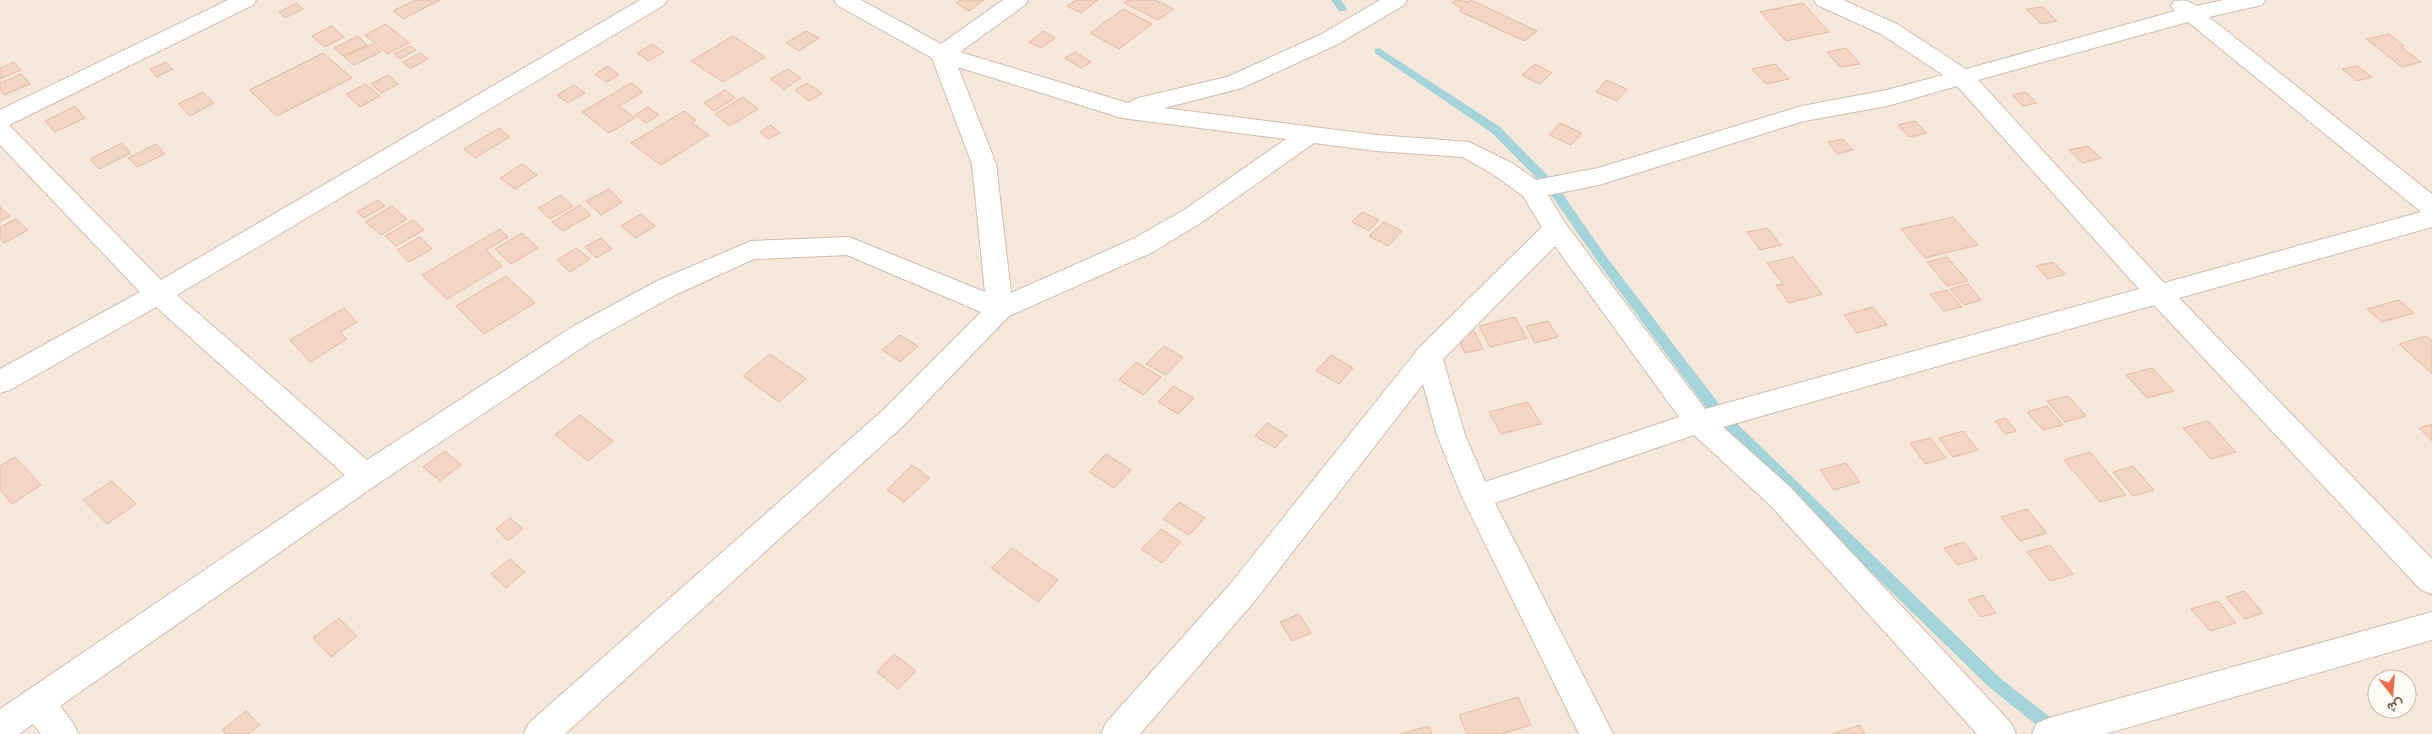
<svg xmlns="http://www.w3.org/2000/svg" width="2432" height="734" font-family="Jost,Vazirmatn,sans-serif">
<rect width="100%" height="100%" fill="#fdf6ec"/>
<path fill="#f5e8da" fill-rule="evenodd" d="M0,0H2432V734H0ZM2377,679H2407V709H2377Z"/>
<g fill="none" stroke-linecap="round" stroke-linejoin="round">
<path fill="#a5d3da" fill-rule="evenodd" d="M1331,0H1341L1347,9L1345,11H1339Z
M1379,48L1500,127L1555,183L1608,259L1726,413L2000,678L2065,729L2068,734H2048L1990,688L1716,421L1600,265L1547,189L1492,133L1375,53V49Z"/>
</g>
<path fill="#f3d5c3" stroke="#e6bba3" d="M415,0H440L403,19L393,11Z
M961,0H984L969,11L956,3Z
M1076,0H1098L1081,13L1067,6Z
M1128,0H1155L1174,9L1158,20L1124,3Z
M1456,0L1469,2L1471,0L1537,31L1524,41L1459,11L1462,8L1452,3Z
M297,3L303,9L285,18L279,12Z
M1803,3L1829,32L1786,41L1760,12Z
M2043,7L2057,21L2041,24L2026,9Z
M1123,9L1152,24L1119,49L1090,33Z
M386,24L409,43L387,54L365,35Z
M332,26L344,37L324,47L312,36Z
M806,31L819,38L799,51L786,43Z
M1043,31L1055,38L1041,48L1029,42Z
M2389,34L2404,46L2401,47L2421,62L2402,67L2366,39Z
M358,36L367,45L343,56L334,48Z
M733,36L765,57L723,82L691,61Z
M372,44L381,52L354,65L344,57Z
M652,44L664,52L648,61L637,53Z
M410,46L416,50L400,59L394,54Z
M1846,48L1860,64L1840,67L1827,52Z
M1075,52L1091,62L1081,68L1065,58Z
M323,53L352,78L277,116L249,90Z
M420,53L428,59L410,69L403,62Z
M14,62L21,70L0,79V68Z
M166,62L173,69L157,77L150,69Z
M1535,64L1552,73L1539,84L1522,75Z
M1775,64L1789,79L1766,84L1752,69Z
M608,66L619,75L606,82L595,74Z
M2357,66L2372,77L2357,81L2342,69Z
M788,69L801,78L784,89L770,79Z
M21,74L30,84L4,95L0,90V83Z
M388,75L398,84L382,93L371,84Z
M1606,80L1627,89L1617,101L1596,92Z
M631,83L643,92L619,106L635,118L609,133L582,112Z
M807,83L822,93L809,101L795,90Z
M366,84L380,96L360,107L346,94Z
M574,85L585,93L568,103L557,95Z
M725,90L735,98L714,111L704,103Z
M203,92L214,103L190,116L178,104Z
M2026,92L2037,103L2023,106L2012,95Z
M743,97L758,109L730,126L715,114Z
M75,106L85,118L55,132L45,121Z
M648,107L659,115L646,123L635,115Z
M684,111L696,120L692,123L709,135L661,165L631,143Z
M1915,121L1927,133L1909,137L1898,125Z
M1560,123L1582,133L1571,145L1549,135Z
M771,125L780,133L768,139L760,132Z
M499,128L510,137L475,158L464,149Z
M1843,139L1853,150L1837,154L1828,142Z
M122,143L131,153L99,169L90,159Z
M156,144L165,154L137,167L128,158Z
M2088,146L2101,158L2082,163L2069,150Z
M522,164L537,175L515,189L500,178Z
M609,189L622,202L601,215L586,201Z
M561,195L573,206L550,219L538,208Z
M378,200L385,206L364,218L357,212Z
M580,205L591,215L563,231L552,222Z
M392,206L407,219L381,235L365,222Z
M0,207L10,216L0,222Z
M1362,212L1379,220L1369,231L1352,222Z
M641,214L655,226L636,238L621,226Z
M1953,217L1978,245L1925,258L1901,229Z
M16,219L28,230L4,243L0,239V227Z
M413,220L424,230L396,246L385,236Z
M1384,222L1402,231L1388,246L1369,236Z
M1767,228L1781,245L1760,250L1747,232Z
M500,229L508,237L486,250L502,266L447,299L422,275Z
M522,233L538,248L511,264L495,249Z
M420,237L432,249L409,262L397,250Z
M601,238L612,249L596,258L585,247Z
M576,248L590,259L570,272L557,260Z
M1793,257L1822,294L1789,303L1776,285L1783,284L1767,263Z
M1947,257L1968,281L1947,286L1927,262Z
M2053,262L2065,274L2048,279L2036,266Z
M506,276L535,303L484,334L456,306Z
M1968,284L1981,300L1964,305L1950,289Z
M1947,290L1962,307L1944,311L1930,294Z
M2399,300L2414,313L2382,322L2367,309Z
M1873,307L1887,325L1857,333L1844,315Z
M344,308L357,322L340,332L347,339L310,362L290,340Z
M1515,317L1527,338L1490,347L1479,326Z
M1548,321L1558,337L1535,343L1526,326Z
M1474,331L1483,349L1465,353L1456,335Z
M900,335L918,346L900,362L882,350Z
M2426,336L2432,341V374L2399,344Z
M1164,346L1183,357L1166,375L1146,364Z
M770,354L806,379L779,402L743,376Z
M1331,355L1353,368L1339,384L1316,371Z
M1136,362L1161,377L1143,395L1119,380Z
M2152,368L2174,391L2147,398L2126,375Z
M1173,386L1194,398L1178,414L1158,402Z
M2068,396L2086,416L2065,422L2047,401Z
M1528,402L1541,424L1501,434L1489,412Z
M2047,406L2063,425L2043,430L2027,412Z
M580,415L613,441L588,461L555,435Z
M2006,418L2016,431L2005,434L1995,421Z
M2208,421L2236,452L2211,459L2183,428Z
M1267,423L1287,435L1275,448L1255,436Z
M2432,424V441L2419,428Z
M1963,431L1978,450L1953,457L1939,438Z
M1930,438L1946,458L1925,464L1910,443Z
M445,451L461,465L440,481L423,467Z
M2090,452L2126,495L2100,502L2064,460Z
M1106,454L1131,470L1114,488L1089,472Z
M15,457L41,485L12,504L0,490V466Z
M1846,463L1860,482L1834,490L1820,470Z
M912,465L930,478L904,502L887,490Z
M2133,466L2154,490L2133,496L2113,472Z
M112,481L136,504L107,524L83,500Z
M1179,502L1205,518L1189,535L1163,519Z
M2027,509L2047,533L2020,541L2001,517Z
M510,518L523,529L508,541L496,529Z
M1161,529L1181,542L1162,563L1141,549Z
M1964,542L1977,559L1957,565L1944,548Z
M2050,545L2073,574L2050,581L2027,552Z
M1012,548L1058,580L1038,602L991,568Z
M510,559L525,572L506,588L491,574Z
M2244,591L2263,613L2245,619L2226,597Z
M1983,595L1996,613L1981,617L1968,600Z
M2218,601L2236,623L2210,631L2191,609Z
M1299,614L1311,633L1292,641L1280,622Z
M339,618L357,636L331,657L313,638Z
M894,654L916,671L898,689L877,672Z
M1518,697L1531,725L1502,734H1467L1459,715Z
M246,711L260,725L248,734H226L222,730Z
M1860,725L1865,734H1832Z
M1429,726L1432,734H1400Z"/>
<g fill="none" stroke-linecap="round" stroke-linejoin="round">
<g stroke="#d1beb0" stroke-width="2">
<path id="street" d="M228,0H256L253,5L9,125L161,280L640,0H667L664,5L177,295L367,460L572,327L657,281L751,241L849,237L985,292L972,164L932,58L837,5L834,0H861L941,44L1003,0H1028L1025,5L960,52L1128,103L1138,98L1227,77L1320,35L1380,0H1407L1404,5L1336,45L1242,88L1164,108L1377,135L1469,142L1512,163L1536,180L1598,168L1802,106L1887,90L1943,75L1881,34L1817,5L1814,0H1843L1897,24L1966,69L2175,11L2171,6L2174,1C2183,0 2189,0 2196,6L2224,0H2265L2262,5L2209,17L2432,194V227L2179,298L2432,559V594L2421,590L2154,305L1723,427L1790,487L2011,723L2016,734H1977L1770,505L1694,435L1495,503L1613,734H1579L1462,497L1437,435L1423,384L1253,603L1140,734H1101L1106,723L1231,583L1419,348L1542,227L1523,196L1494,175L1463,157L1377,151L1314,143L1202,222L1153,252L1009,316L902,427L565,734H524L529,723L882,411L981,312L847,255L754,259L675,295L592,341L376,485L60,706L73,723L78,734H41L33,724L19,734H0V709L345,475L156,307L10,390L0,393V369L140,292L0,145V110ZM2188,22L2421,212L2164,283L1978,80ZM958,67L1122,118L1286,139L1184,210L1135,238L1011,293L996,164ZM1957,86L2139,289L1705,409L1565,223L1548,195L1599,185L1804,121L1887,106ZM1555,246L1679,417L1485,482L1465,435L1443,359Z
M2432,612V640L2105,734H2032L2037,723L2049,718Z"/>
</g>
<use href="#street" fill="#fff" fill-rule="evenodd"/>
</g>
<g transform="translate(2392 694) rotate(163)"><circle r="24" fill="#fffaf3" stroke="#cabbb1"/>
<path d="M0-4L9 19L0 12L-9 19Z" fill="#e76f51"/>
<text y="-8" font-size="14" font-weight="bold" text-anchor="middle" fill="#7a5c4d">ش</text>
</g>
</svg>
